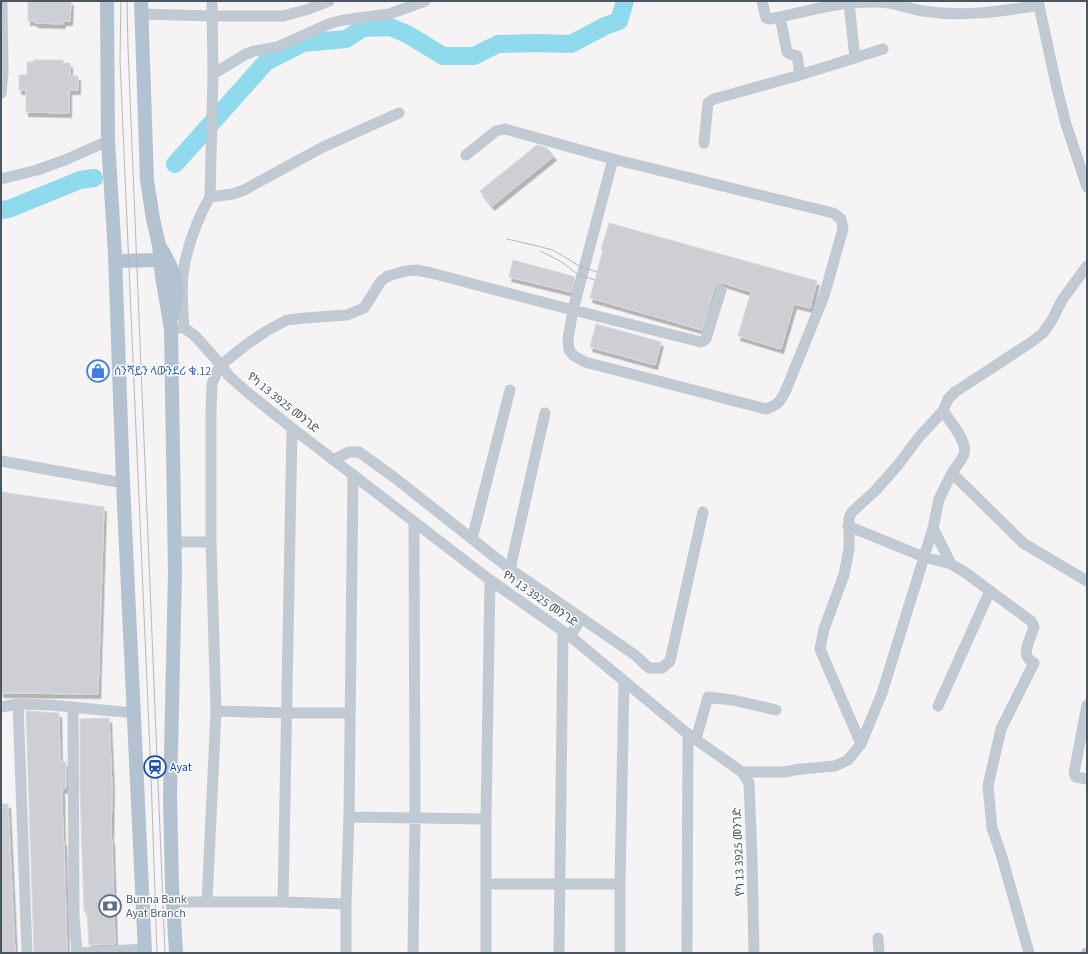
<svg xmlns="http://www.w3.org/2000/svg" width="1088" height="954" font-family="'Source Sans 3','Noto Sans Ethiopic',sans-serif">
<defs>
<filter id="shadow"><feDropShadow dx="2.5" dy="4.5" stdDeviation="0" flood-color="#0004"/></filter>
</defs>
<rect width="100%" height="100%" fill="#f5f3f3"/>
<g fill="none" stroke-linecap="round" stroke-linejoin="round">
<path stroke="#90daee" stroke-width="18" d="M175,164L266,62L303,43L346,39L363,28L390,27L407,34L443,56H474L498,44L537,43L571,44L605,26L619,21L625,1
M1,210L9,209L80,180L94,178"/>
</g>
<path fill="#cdcfd5" stroke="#d7d9de" filter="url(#shadow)" d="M28,1H71L70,21H63V24L35,23V21H28Z
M34,60H63V63H70V76H78V90H69V113L26,112V90H19V75H27V62H34Z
M537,145L547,148L554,156L492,206L480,191Z
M609,223L817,281L810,308L794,304L781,349L738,336L751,292L723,283H719L714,288L702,330L590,298L603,250H601Z
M513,260L575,277L571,292L509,277Z
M596,324L661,342L655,365L590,347Z
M1,492L104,507L98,694L1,693Z
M26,711L59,713L60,762H66V788L62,789L63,841H64L67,952L34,953Z
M109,718L112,787L111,839H112L115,944L89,945L87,911H84L80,788V719Z
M1,804H8L15,953H1Z"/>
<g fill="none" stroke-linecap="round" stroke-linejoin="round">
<path stroke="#c1cad2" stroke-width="11" d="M762,1L766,18L769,19L780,17L787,52L790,54L797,56L800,75L883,49
M1038,1L1056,84L1066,124L1087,187
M849,3L855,58
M141,14L212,16H283L309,9L329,1
M780,17C811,10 843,1 876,2C892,2 908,8 923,11C962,17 1000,12 1038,5
M213,74L246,54L254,51L277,47L331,23L344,20L389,14L425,1
M1,93L3,72L2,1
M704,143L708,103L714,99L800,75
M466,155L496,131L505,129L613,159L833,213L841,219L843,229L824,296L786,390C780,402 779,404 766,409L585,362L574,356L569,350L568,339L573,310L613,159
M1,179L37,170L65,160L108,141
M210,197L233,194L244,190L323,147L399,113
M177,328H184C183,310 181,293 183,275C185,252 198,217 210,197L213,74L212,1
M184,328L194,335L206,348L221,365L229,376L247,392L292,428L490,580L570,636L688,734L742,772L749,783L752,857L754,953
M333,460L349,452H359L395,478L510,569L635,655L649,668H662L670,661L703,512
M1,461L123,483
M952,473C956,467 962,460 964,454C968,442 950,421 943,411L948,399L955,392L1030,343L1043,333L1052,320L1062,300L1087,266
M848,526L924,557L951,564
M933,528L939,499L952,473L1023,543L1087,581
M472,539L510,390
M175,542H211
M510,569L545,413
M990,591L1031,621L1034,627C1032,634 1024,650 1027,656C1028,659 1031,661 1034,663L1001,729L988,786L992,828L1002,857L1029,953
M570,636L581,619
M18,704L27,953
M1087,705L1074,773L1076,777L1087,779
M1,707L18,704L50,705L134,713
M73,707L74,917L77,953L144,949
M216,711L287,713H350
M696,739L708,697L733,700L776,710
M861,744L820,649L824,629L844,575L849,549V518L852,512L876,490L898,465L919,437L943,411
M742,772H784L801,769L835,766L848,760L861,744L882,693L933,528L951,564L966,573L990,591L938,706
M349,817L486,819
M486,884H620
M173,902H207
M283,902L292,428
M346,904L349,817L353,474
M878,938L879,953
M346,953V904L283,902H207L216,711L211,542V412L212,384L217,371L221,365L247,344L268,330L287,320L305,318L347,315L364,308L381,281L388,276L405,271L417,270L431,273L573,310L701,342L706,339L721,290
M413,953L415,818L414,522
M486,953V819L490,580
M559,953L563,631
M620,953V884L624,681
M687,953L688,734
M1086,953H1087"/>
<path stroke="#b3c2d1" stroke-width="14" d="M107,1L108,141L115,255L123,483L145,953
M141,1L147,180L153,219L159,245L162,276L171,329L175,573L170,797L172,885L176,953
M162,250C170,264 179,281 176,297C175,303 173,310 172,316
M115,261L161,260"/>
<path stroke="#b5b8bd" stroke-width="1" d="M121,1L120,60L151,775L157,953
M127,1L128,48L165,953
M507,239L533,245L553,250L568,259L579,266L597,272
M540,251L560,261L579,275L595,280"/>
</g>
<defs>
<g id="shop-ring" transform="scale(1.15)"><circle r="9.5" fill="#fff" stroke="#3f7fe0" stroke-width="1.5"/><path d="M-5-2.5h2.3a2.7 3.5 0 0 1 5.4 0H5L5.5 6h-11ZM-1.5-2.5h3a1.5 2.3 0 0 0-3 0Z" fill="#3f7fe0"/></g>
<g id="station-ring" transform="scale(1.15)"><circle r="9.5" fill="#fff" stroke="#1a4fb4" stroke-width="1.5"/><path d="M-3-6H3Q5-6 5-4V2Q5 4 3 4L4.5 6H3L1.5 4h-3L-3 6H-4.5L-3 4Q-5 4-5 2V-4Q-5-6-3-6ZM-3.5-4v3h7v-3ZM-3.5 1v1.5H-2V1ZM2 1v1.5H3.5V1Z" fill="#1a4fb4"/></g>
<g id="bank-ring" transform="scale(1.15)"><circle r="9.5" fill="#fff" stroke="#5c6f8a" stroke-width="1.5"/><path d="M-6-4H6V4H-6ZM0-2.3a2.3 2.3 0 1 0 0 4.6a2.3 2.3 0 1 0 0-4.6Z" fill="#5c6f8a"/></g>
</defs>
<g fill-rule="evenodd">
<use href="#shop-ring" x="98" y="371"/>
<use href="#station-ring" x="155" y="767"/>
<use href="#bank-ring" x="110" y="906"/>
</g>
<g text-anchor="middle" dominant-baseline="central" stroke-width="3" stroke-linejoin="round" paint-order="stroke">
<g font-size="12" fill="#366cbe" stroke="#fff" text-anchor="start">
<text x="114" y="371">ሰንሻይን ላውንደሪ ቁ.12</text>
</g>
<g font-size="12" fill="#4a5661" stroke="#fff">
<text transform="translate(283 403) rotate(39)">የካ 13 3925 መንገድ</text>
<text transform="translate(540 599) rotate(35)">የካ 13 3925 መንገድ</text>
<text transform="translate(739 852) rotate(-92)">የካ 13 3925 መንገድ</text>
</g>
<g font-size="12" fill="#164399" stroke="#fff" text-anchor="start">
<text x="170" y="767">Ayat</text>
</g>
<g font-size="12" fill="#4e5e75" stroke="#fff" text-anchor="start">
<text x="126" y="899">Bunna Bank<tspan x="126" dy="14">Ayat Branch</tspan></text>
</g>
</g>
<rect width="1088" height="954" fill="none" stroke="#4a5661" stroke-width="4"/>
</svg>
